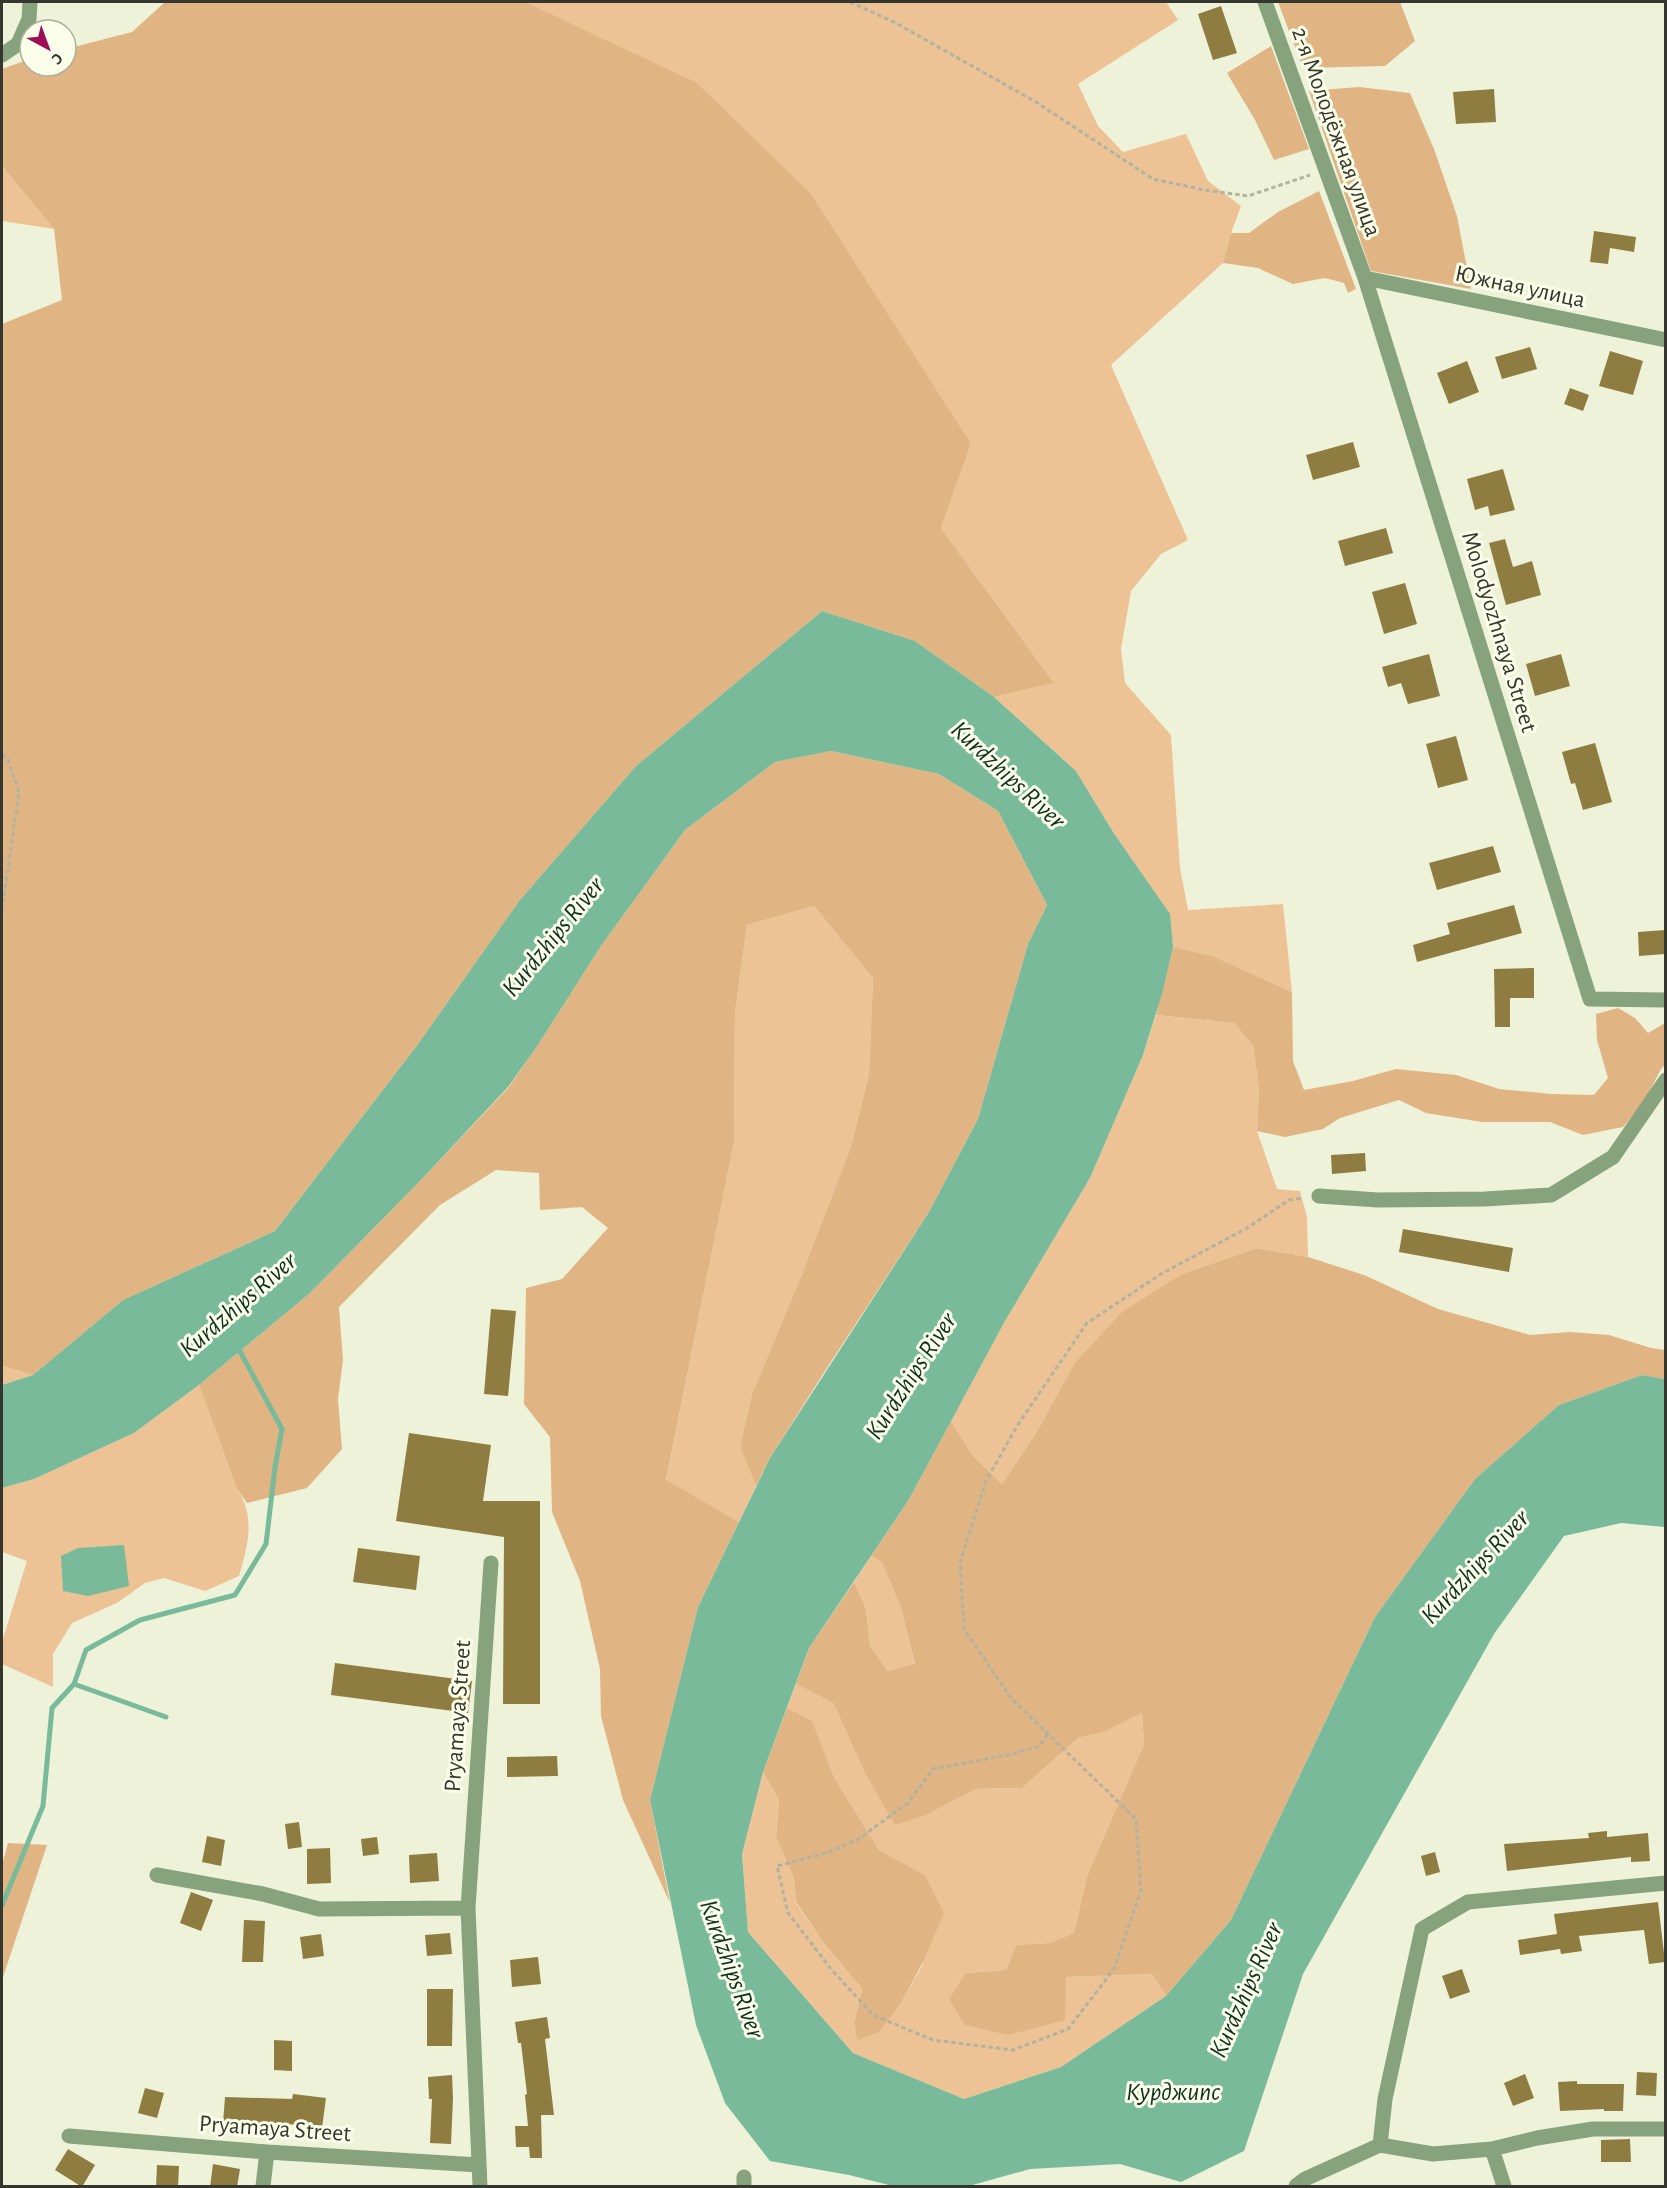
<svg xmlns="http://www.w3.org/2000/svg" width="1667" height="2188" font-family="'Alegreya Sans',sans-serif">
<rect width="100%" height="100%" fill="#edf2d9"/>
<path fill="#edc396" d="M525,2H1166L1178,20L1078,84L1098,126L1123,152L1186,134L1208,181L1241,206L1231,233L1223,263L1111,365L1188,540L1161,554L1131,591L1121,649L1125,683L1171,735L1180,868L1188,910L1283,904L1292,992L1213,956L1173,947L1169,913L1113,832L1076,771L994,697L1054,683L941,528L971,444Z
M2,166L54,229L2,221Z
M814,906L873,978L869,1074L851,1146L802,1274L752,1394L740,1447L756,1486L739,1522L666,1481L734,1143L735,1012L747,925Z
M1156,1015L1234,1023L1253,1046L1259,1089L1257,1131L1277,1189L1300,1191L1307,1217L1308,1257L1257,1248L1182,1274L1074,1364L1036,1433L1002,1484L973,1456L951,1421L1005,1321L1090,1178L1143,1055Z
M2,1366L33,1375L2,1385Z
M199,1385L237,1489C256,1517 248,1545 239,1576L205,1591L164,1578L145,1583L117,1603L72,1623L53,1654V1687L2,1664V1642L27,1561L2,1552V1488L34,1479L134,1433Z
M871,1556L882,1563L900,1605L915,1665L888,1671L870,1646L866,1609L854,1582Z
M796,1684L833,1703L864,1771L926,1815L976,1789L1022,1788L1078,1738L1104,1732L1142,1713L1144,1744L1087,1876L1074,1933L1049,1943L1016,1945L1006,1970L966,1973L1065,1977L1152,1974L1166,1996L1061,2067L964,2099L853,2053L748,1932L742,1854L763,1772L779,1800L776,1837L794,1878L796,1903L823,1942L862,1989L854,2023L857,2041L880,2032L902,2001L923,1964L925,1875L879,1850L834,1777L812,1722L787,1708Z"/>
<path fill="#e1b483" d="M165,2H525L697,83L811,194L971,444L941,528L1054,683L994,697L915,641L822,611L636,766L520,900L418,1044L275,1231L123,1300L33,1375L2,1366V324L62,300L54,229L2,166V69L30,59V66H66V49L132,32Z
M1278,2H1400L1415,41L1385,66L1303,68Z
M1271,46L1309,149L1274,160L1255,120L1227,73Z
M1359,87L1410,93L1434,149L1457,216L1471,289L1371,271L1309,91Z
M1319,191L1356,289L1348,293L1344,283L1325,278L1293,284L1258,268L1223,263L1231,233H1249L1278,212Z
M831,751L939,774L998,811L1047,905L1028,944L978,1119L929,1212L823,1374L770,1458L756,1486L740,1447L752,1394L802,1274L851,1146L869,1074L873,978L814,906L747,925L735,1012L734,1143L666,1480L739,1522L698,1607L650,1800L670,1903L623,1800L601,1716L600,1669L580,1581L552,1512L550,1437L524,1404L526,1288L562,1279L608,1228L582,1207L540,1210L539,1173L496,1170L440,1205L339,1307L343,1360L338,1399L342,1449L307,1488L247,1503L237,1489L199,1385L310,1293L421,1180L508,1088L536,1048L601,946L685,830L775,762Z
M1173,947L1213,956L1292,992L1293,1061L1304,1090L1353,1081L1396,1069L1456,1075L1499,1089L1552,1094L1594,1095L1608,1078L1597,1040L1596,1014L1618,1008L1635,1018L1648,1033L1665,1023V1065L1661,1069L1643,1104L1623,1127L1583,1135L1550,1122H1482L1426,1113L1399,1100L1340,1118L1323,1129L1285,1137L1257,1131L1259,1089L1253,1046L1234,1023L1156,1015Z
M1257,1248L1308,1257L1364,1275L1438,1309L1530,1335L1570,1332L1609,1335L1651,1348L1665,1350V1379L1642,1375L1559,1405L1475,1479L1375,1617L1231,1920L1166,1996L1152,1974L1066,1977L1065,2020L1008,2035L965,2025L949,1999L966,1973L1006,1970L1016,1945L1049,1943L1074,1933L1087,1876L1144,1744L1142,1713L1104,1732L1078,1738L1022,1788L976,1789L926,1815L895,1825L864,1771L833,1703L796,1684L809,1648L854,1582L866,1609L870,1646L888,1671L915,1664L900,1605L882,1563L871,1556L908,1501L951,1421L973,1456L1002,1484L1036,1433L1074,1364L1122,1312L1182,1274Z
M787,1708L812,1721L834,1777L879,1850L925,1875L944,1913L922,1964L902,2001L880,2032L857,2041L854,2023L862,1989L823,1942L796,1902L794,1878L776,1837L779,1800L763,1772Z
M8,1843L47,1845L2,1980V1865Z"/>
<path fill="#78ba99" d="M822,611L915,641L994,697L1076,771L1113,832L1170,914L1173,947L1162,994L1143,1055L1090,1178L1005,1321L908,1501L809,1648L763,1772L742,1854L748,1932L853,2053L964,2099L1061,2067L1166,1996L1231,1920L1375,1617L1475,1479L1559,1405L1642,1375L1665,1379V1527L1621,1523L1564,1536L1494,1634L1303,1974L1244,2151L1181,2182L1120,2164L1030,2169L969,2186H893L849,2175L770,2161L725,2103L696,2025L650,1800L698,1607L770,1458L929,1212L978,1119L1028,944L1047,905L998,811L939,774L831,751L775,762L685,830L601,946L536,1048L508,1087L421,1180L310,1293L199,1385L134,1433L34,1479L2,1488V1385L33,1375L123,1300L275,1231L418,1044L520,900L636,766Z
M124,1545L129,1586L88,1596L63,1591L61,1556L78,1548Z"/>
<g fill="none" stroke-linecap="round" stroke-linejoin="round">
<path stroke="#78ba99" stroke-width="5" d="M74,1684L86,1650L140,1620L235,1595L266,1544L275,1467L282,1429L237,1346
M2,1905L43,1806L52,1708L74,1684L166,1717"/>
</g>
<path fill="#8f7c40" d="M1221,6L1237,53L1213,60L1198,14Z
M1494,89L1496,122L1456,124L1453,92Z
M1594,231L1636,237L1634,252L1610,248L1608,264L1590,262Z
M1530,347L1537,369L1502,379L1495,357Z
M1610,351L1643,361L1633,395L1599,386Z
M1467,361L1479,392L1449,404L1437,373Z
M1570,388L1589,395L1583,411L1564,404Z
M1353,442L1360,467L1313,480L1306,455Z
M1503,469L1515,510L1490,516L1488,506L1475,510L1467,479Z
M1386,528L1393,553L1345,566L1338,541Z
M1505,539L1513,567L1532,561L1541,595L1506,605L1489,543Z
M1405,583L1417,624L1384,634L1372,592Z
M1429,654L1440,696L1408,704L1401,683L1388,687L1382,667Z
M1561,654L1570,686L1535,696L1526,664Z
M1456,736L1468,780L1438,788L1426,744Z
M1595,743L1612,802L1583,810L1575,783L1571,784L1562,752Z
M1493,846L1501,872L1437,890L1429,863Z
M1514,905L1522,933L1417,962L1413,945L1450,934L1447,923Z
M1665,930V954L1639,956L1638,932Z
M1534,968V998H1510V1027H1495L1494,969Z
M1365,1153L1366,1171L1332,1174L1331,1155Z
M1403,1229L1513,1248L1509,1272L1399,1252Z
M491,1309L516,1311L508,1396L484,1394Z
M409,1433L491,1445L483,1501H540V1704H503L504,1537L396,1521Z
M358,1548L420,1556L416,1590L353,1582Z
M335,1663L472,1681L468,1713L331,1695Z
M557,1756L558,1776L507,1777V1757Z
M299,1822L302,1847L288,1849L285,1824Z
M1607,1831V1837L1648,1833L1650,1861L1631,1862V1857L1507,1871L1504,1844L1589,1838L1588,1833Z
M207,1836L225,1840L221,1866L202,1862Z
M377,1837L379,1854L363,1856L361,1839Z
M330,1848L331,1883L307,1884V1849Z
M1435,1852L1440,1872L1426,1876L1421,1856Z
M437,1853L439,1881L410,1883L409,1855Z
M191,1892L213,1900L201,1931L180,1923Z
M1658,1902L1665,1962L1649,1964L1644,1930L1579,1936L1582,1951L1561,1954L1560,1949L1520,1955L1518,1940L1557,1934L1554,1914Z
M244,1920L265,1921L263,1962H242Z
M450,1933L452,1954L427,1956L425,1935Z
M321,1934L324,1956L303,1959L300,1937Z
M538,1957L541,1984L512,1987L510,1960Z
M1462,1969L1470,1992L1450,1999L1442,1976Z
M427,1989H453L452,2046H427Z
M547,2017L550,2038L545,2039L554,2115H541L542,2158H530L529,2147H516L515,2126H528L525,2095L527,2094L521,2043H518L515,2022Z
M274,2040L292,2041V2071L274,2070Z
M1637,2072L1657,2073L1656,2096L1636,2095Z
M1525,2074L1534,2098L1513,2106L1504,2083Z
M452,2075L453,2098L451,2144L430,2143L432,2099H429L428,2077Z
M1577,2081V2084H1624L1623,2111H1604V2109L1560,2111L1558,2082Z
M145,2088L164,2093L157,2118L138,2113Z
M293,2094L326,2098L322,2128L279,2123H223L225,2097L292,2099Z
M1630,2139L1631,2162H1601V2140Z
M68,2149L95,2165L82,2187L55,2170Z
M213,2164L240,2169L237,2187H210Z
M157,2165L179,2166L178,2187H156Z"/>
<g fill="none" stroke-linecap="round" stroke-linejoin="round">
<path stroke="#b0b3a0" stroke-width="3" stroke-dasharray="4.5 3" stroke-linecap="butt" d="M850,2L894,22L1036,102L1153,179L1204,190L1248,196L1310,175
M2,754L8,760L19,792L2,910
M1047,1734L1040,1746L1012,1754L933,1769L908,1803L857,1840L826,1853L777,1866L788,1913L831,1969L873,2015L933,2040L1013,2050L1068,2029L1114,1969L1141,1890L1136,1819L1011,1698L964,1629L960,1562L986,1481L1017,1426L1087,1323L1161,1274L1247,1228L1289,1200L1302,1198"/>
<path stroke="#86a37d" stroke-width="15" d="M1265,2L1365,278L1590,999L1666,1000
M2,55L18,44L29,19L30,2
M1365,278L1666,340
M1319,1196L1378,1200L1485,1199L1551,1195L1613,1157L1666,1080
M157,1875L263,1894L319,1909L468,1908
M69,2136L267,2152L479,2165
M1380,2145L1433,2154L1492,2149
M744,2177V2186
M263,2186L267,2152
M480,2186L468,1908L491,1563
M1296,2186L1305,2179L1380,2145L1385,2099L1422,1929L1468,1902L1666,1883
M1504,2186L1492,2149L1537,2138L1593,2129H1666"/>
</g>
<g text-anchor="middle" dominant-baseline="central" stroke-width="6" stroke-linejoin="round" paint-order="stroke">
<g font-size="24" fill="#35362d" stroke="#fbffea">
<text transform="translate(1336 132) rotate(70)">2-я Молодёжная улица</text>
<text transform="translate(1520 287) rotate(12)">Южная улица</text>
<text transform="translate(1499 632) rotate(73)">Molodyozhnaya Street</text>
<text transform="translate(458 1716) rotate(-86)">Pryamaya Street</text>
<text transform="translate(275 2129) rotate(4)">Pryamaya Street</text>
</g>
<g font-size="26" font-style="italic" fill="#113022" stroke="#fbffea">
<text transform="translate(1008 775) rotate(43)">Kurdzhips River</text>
<text transform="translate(553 937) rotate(-51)">Kurdzhips River</text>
<text transform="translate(238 1305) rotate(-41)">Kurdzhips River</text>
<text transform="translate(911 1376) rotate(-57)">Kurdzhips River</text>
<text transform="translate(1475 1567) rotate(-47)">Kurdzhips River</text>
<text transform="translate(732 1969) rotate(70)">Kurdzhips River</text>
<text transform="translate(1246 1990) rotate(-66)">Kurdzhips River</text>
<text x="1173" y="2092">Курджипс</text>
</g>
</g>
<rect width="1667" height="2188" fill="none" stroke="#35362d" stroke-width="6"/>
<g transform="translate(48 48) rotate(139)"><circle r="28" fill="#fbffea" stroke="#acaf9e" stroke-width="1.5"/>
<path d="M0-4.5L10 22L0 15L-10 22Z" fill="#9e0d56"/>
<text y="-9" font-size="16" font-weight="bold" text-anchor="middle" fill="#35362d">С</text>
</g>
</svg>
